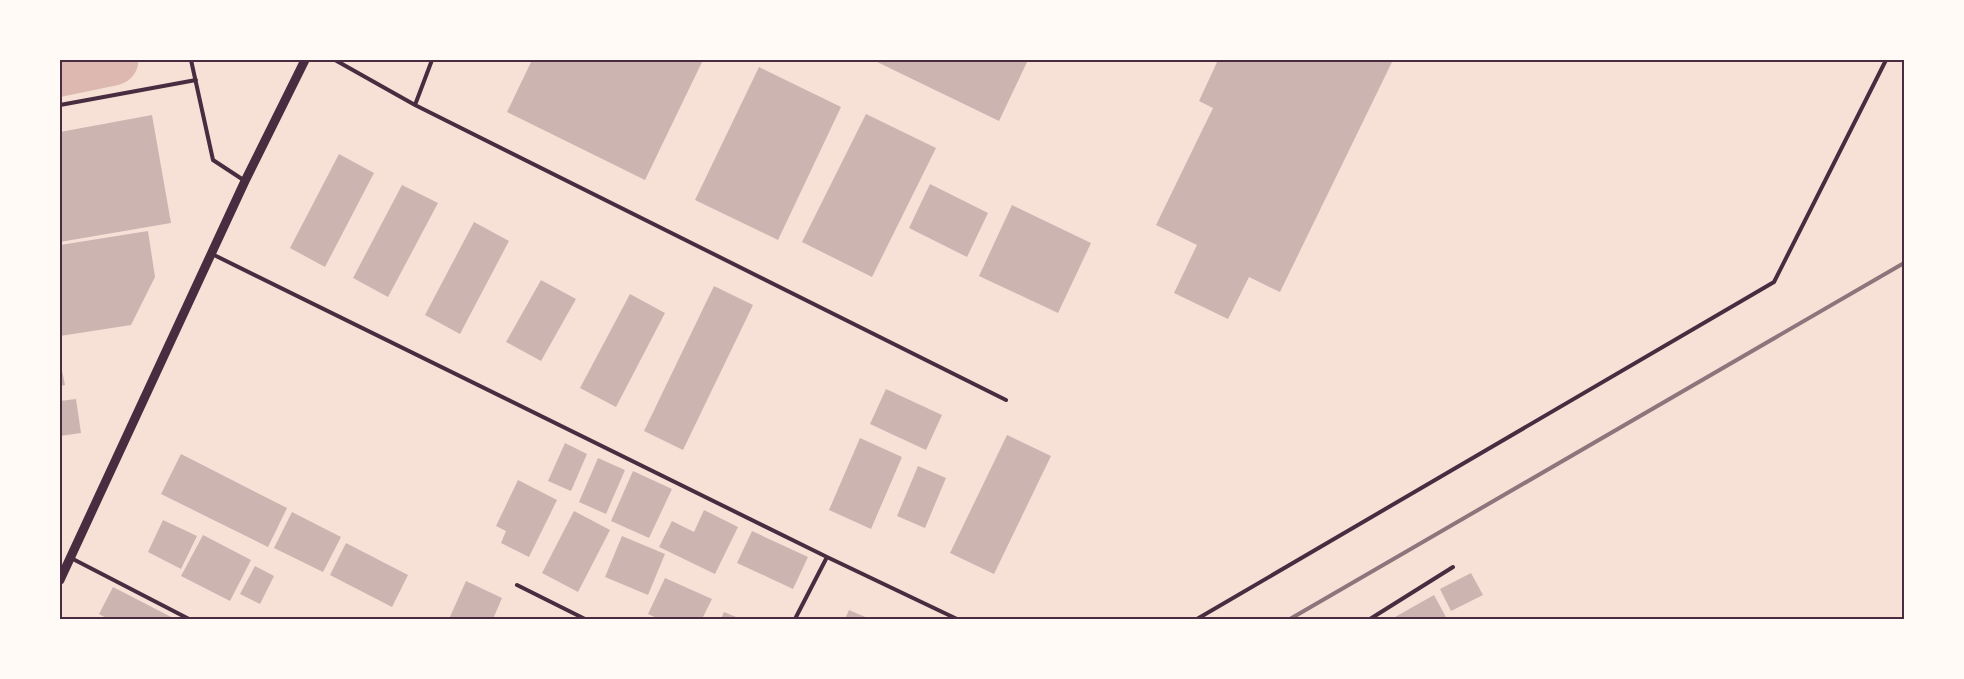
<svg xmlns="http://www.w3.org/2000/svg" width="1964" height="679" font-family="'Titillium Web',sans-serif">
<rect width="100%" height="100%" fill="#f7e1d7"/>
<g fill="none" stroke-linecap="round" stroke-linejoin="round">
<path stroke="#dcb8b0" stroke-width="51" d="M60,71L113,60"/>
</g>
<path fill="#ccb4b1" d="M532,60H703L645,180L507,112Z
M873,60H1028L999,121Z
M1218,60H1393L1280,292L1249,277L1228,319L1174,293L1197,245L1156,225L1213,108L1199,101Z
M759,67L841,107L778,240L695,200Z
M866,114L936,148L872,277L802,242Z
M152,115L171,223L60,242V132Z
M339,154L374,173L325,267L290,248Z
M930,184L988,213L967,257L909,228Z
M402,185L438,203L388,297L353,278Z
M1012,205L1091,243L1058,313L979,276Z
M474,222L509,241L460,334L425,315Z
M148,231L155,277L131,325L60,336V245Z
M541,280L576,299L541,361L506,342Z
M714,286L753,305L683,450L644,431Z
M630,294L665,313L616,407L580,388Z
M60,361L65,385L60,386Z
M886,389L942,415L926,450L870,424Z
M76,399L81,433L60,436V401Z
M1007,435L1051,456L994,574L950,553Z
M860,438L902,457L871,529L829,510Z
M565,443L587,454L571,491L548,481Z
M181,454L287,508L268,547L161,494Z
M598,458L625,470L606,514L579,502Z
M918,466L946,478L925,528L897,516Z
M633,471L672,489L649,538L611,521Z
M518,480L557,500L529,557L501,543L506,531L496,526Z
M704,510L738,527L715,574L659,547L672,521L694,532Z
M574,511L610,530L578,592L542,573Z
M292,512L341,537L323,572L274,548Z
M163,520L197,536L181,569L148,552Z
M752,531L808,557L793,589L737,563Z
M203,535L251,560L230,601L181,576Z
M622,536L665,554L648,595L605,577Z
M346,543L408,575L392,607L330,575Z
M255,566L274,576L260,604L240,594Z
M1471,573L1483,595L1451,611L1440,589Z
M665,578L712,599L702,619H659L648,614Z
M466,581L502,598L493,619H449Z
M113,587L175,619H108L99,614Z
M1434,595L1447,619H1397L1395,617Z
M849,610L870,619H845Z
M724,612L741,619H721Z"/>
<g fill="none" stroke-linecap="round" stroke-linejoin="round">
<path stroke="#4a2c40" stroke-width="4" d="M191,60L213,160L245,181
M335,60L415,105
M432,60L415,105L1006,400
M60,105L196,80
M212,254L827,557L957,619
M71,558L189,619
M517,585L585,619
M795,619L827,557
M1197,619L1774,282L1886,60
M1370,619L1453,567"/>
<path stroke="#4a2c40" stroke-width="9" d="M60,580L245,181L305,60"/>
<path stroke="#8f747c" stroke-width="4" d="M1290,619L1904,263"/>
</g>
<rect width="1964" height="679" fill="none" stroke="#fffaf5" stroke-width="122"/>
<rect x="61" y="61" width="1842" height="557" fill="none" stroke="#4a2c40" stroke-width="2"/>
</svg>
